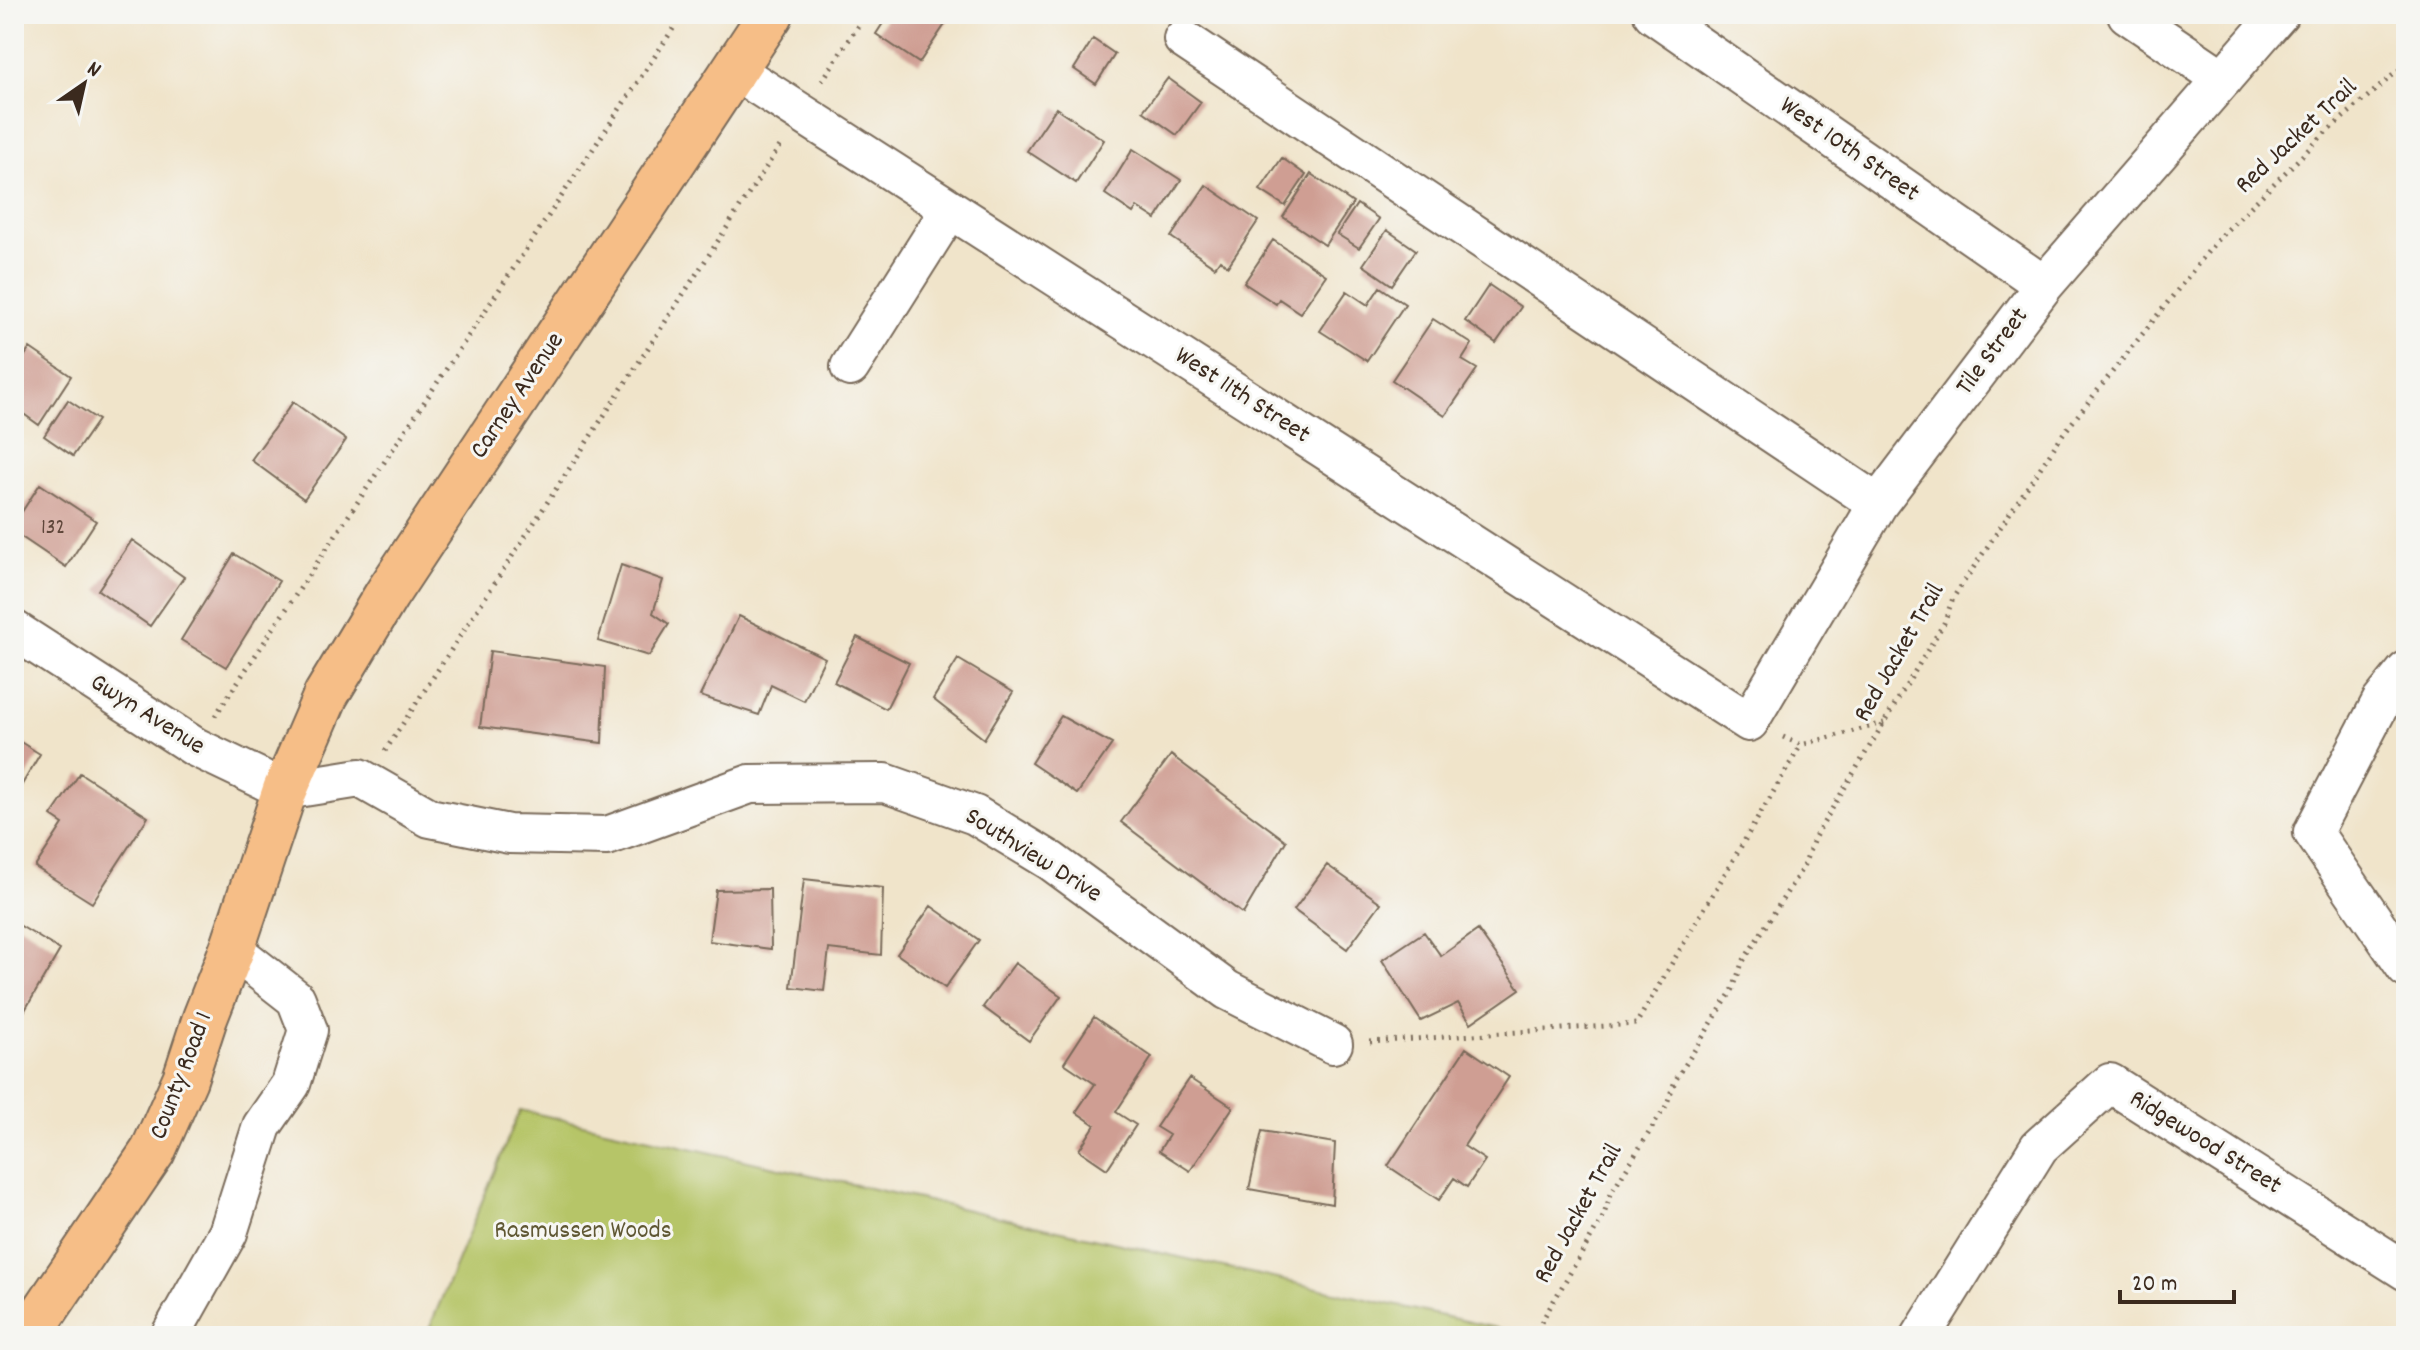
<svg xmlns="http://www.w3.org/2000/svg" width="2420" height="1350" font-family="Dekko,sans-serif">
<rect width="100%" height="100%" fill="#f6f6f2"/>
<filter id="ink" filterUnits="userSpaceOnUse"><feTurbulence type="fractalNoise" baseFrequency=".0125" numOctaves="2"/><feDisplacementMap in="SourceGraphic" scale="16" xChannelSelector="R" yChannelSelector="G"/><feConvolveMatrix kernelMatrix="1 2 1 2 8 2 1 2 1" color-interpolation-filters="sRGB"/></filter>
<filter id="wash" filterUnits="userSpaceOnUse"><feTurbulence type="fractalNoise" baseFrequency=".006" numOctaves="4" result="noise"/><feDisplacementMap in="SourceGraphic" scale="32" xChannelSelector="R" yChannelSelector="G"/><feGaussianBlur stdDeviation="1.8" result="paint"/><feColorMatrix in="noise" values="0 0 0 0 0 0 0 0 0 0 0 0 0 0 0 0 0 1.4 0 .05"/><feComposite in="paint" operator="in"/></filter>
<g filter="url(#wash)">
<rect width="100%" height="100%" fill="#f0e4ca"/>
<path fill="#b6c567" stroke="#787842" stroke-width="2" d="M520,1110L1532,1336H426Z"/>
<g id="blocks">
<path fill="#cf9e93" d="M889,14H952L919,63L876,34Z
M1093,39L1115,54L1096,84L1074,69Z
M1168,78L1201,102L1177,135L1143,111Z
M1056,108L1104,140L1076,183L1027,151Z
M1133,149L1181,180L1156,219L1137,207L1133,213L1105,194Z
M1282,158L1306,175L1285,206L1260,190Z
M1311,174L1353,203L1325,245L1283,217Z
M1206,185L1258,221L1228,266L1220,260L1215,267L1171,237Z
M1357,204L1379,219L1359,248L1337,234Z
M1387,230L1416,250L1392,285L1363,265Z
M1273,240L1326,275L1300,313L1279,299L1276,304L1244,283Z
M1489,285L1521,307L1496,343L1465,321Z
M1380,287L1405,304L1367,361L1320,331L1347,291L1368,305Z
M1433,319L1472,344L1462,360L1477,369L1445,416L1392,380Z
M30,348L71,376L39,425L14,407V372Z
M68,400L98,420L73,456L44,436Z
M293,402L346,440L304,499L251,460Z
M40,484L96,521L66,567L14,532V524Z
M132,540L184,577L150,626L98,590Z
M234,554L279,581L226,667L181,640Z
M621,565L663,580L653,613L669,624L649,656L598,641Z
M739,616L825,658L804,701L771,685L759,715L700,696Z
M857,637L909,663L886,709L834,682Z
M490,651L605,667L602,743L480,727Z
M958,659L1013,692L984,739L933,699Z
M1061,716L1112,744L1077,794L1031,763Z
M14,738L40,754L14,798Z
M1171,755L1286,841L1243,914L1121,822Z
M80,773L148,817L92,903L35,867L63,824L51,816Z
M1327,865L1381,903L1347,949L1294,910Z
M804,879L883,888L881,955L829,949L824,991L791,987Z
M770,889L771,949L709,941L716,890Z
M931,906L979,940L945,988L897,954Z
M14,922L60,950L14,1029Z
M1478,930L1520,989L1471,1023L1458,1003L1421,1021L1382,960L1424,932L1441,956Z
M1015,963L1061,996L1029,1041L983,1007Z
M1094,1017L1152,1057L1116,1112L1136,1125L1107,1169L1079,1150L1095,1125L1076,1112L1095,1084L1064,1063Z
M1466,1048L1509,1077L1464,1146L1485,1160L1467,1187L1454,1178L1439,1200L1388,1166Z
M1189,1078L1233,1107L1190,1171L1159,1151L1169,1135L1156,1127Z
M1262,1131L1335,1143L1332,1204L1249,1189Z"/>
</g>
</g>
<g filter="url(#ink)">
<use href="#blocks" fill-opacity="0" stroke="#7a6b5a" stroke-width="2"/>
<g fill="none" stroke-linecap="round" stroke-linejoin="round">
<g stroke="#7a6b5a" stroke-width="42">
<path id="minor" d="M1653,14L2044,285
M2127,14L2223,79
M1183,39L1878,504
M734,70L1749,722L1878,504L2044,285L2279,14
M850,367L950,209
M14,630L195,747L285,790L360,778L430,818L509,834L607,836L750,784L885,783L975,815L1051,861L1227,990L1333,1044
M2406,671L2381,702L2313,832L2406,968
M170,1336L228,1233L262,1126L291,1084L308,1030L296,999L232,949
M1921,1336L2039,1147L2110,1083L2406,1271"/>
</g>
<g stroke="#7a6b5a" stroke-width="48">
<path id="major" d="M28,1336L153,1151L185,1079L205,1018L232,949L285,790L326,695L387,594L771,14"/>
</g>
<path stroke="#7a6b5a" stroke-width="5" stroke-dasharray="2 6" stroke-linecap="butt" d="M822,81L866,14
M215,716L683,14
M1783,737L1801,745L1884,723
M385,751L782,143
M1370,1042L1636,1024L1801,745
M1533,1336L1603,1217L1612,1191L1666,1106L1675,1081L1733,989L1742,963L1803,867L1815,837L1944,623L1953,598L2063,434L2218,239L2325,133L2406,64"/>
<use href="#minor" stroke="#fff" stroke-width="38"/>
<use href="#major" stroke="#f6be87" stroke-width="44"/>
</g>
</g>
<g text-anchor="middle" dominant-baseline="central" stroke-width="6" stroke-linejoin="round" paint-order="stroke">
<g font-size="22" fill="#60473b">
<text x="53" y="528">132</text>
</g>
<g font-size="26" fill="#3b2a1e" stroke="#f6f6f2">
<text transform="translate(2297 137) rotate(-43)">Red Jacket Trail</text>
<text transform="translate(1849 150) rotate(35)">West 10th Street</text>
<text transform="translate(1993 352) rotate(-53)">Tile Street</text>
<text transform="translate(518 396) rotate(-56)">Carney Avenue</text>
<text transform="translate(1242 396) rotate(33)">West 11th Street</text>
<text transform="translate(1900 653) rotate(-60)">Red Jacket Trail</text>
<text transform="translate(147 715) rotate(32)">Gwyn Avenue</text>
<text transform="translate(1033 856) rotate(32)">Southview Drive</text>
<text transform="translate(182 1076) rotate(-69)">County Road 1</text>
<text transform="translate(2205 1143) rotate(32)">Ridgewood Street</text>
<text transform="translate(1579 1214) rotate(-61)">Red Jacket Trail</text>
</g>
<g font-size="26" fill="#605834" stroke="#f6f6f2">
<text x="583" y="1231">Rasmussen Woods</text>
</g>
</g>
<rect width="2420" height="1350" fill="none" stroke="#f6f6f2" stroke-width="48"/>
<g transform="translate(84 84) rotate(34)" stroke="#f6f6f2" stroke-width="6" paint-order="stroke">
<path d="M0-6L14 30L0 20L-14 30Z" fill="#3b2a1e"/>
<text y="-12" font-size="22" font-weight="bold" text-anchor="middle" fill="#3b2a1e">N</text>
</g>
<path d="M2120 1290v12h114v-12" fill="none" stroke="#3b2a1e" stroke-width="4"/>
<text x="2132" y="1290" font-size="24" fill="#3b2a1e" stroke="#f6f6f2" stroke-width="6" paint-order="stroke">20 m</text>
</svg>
